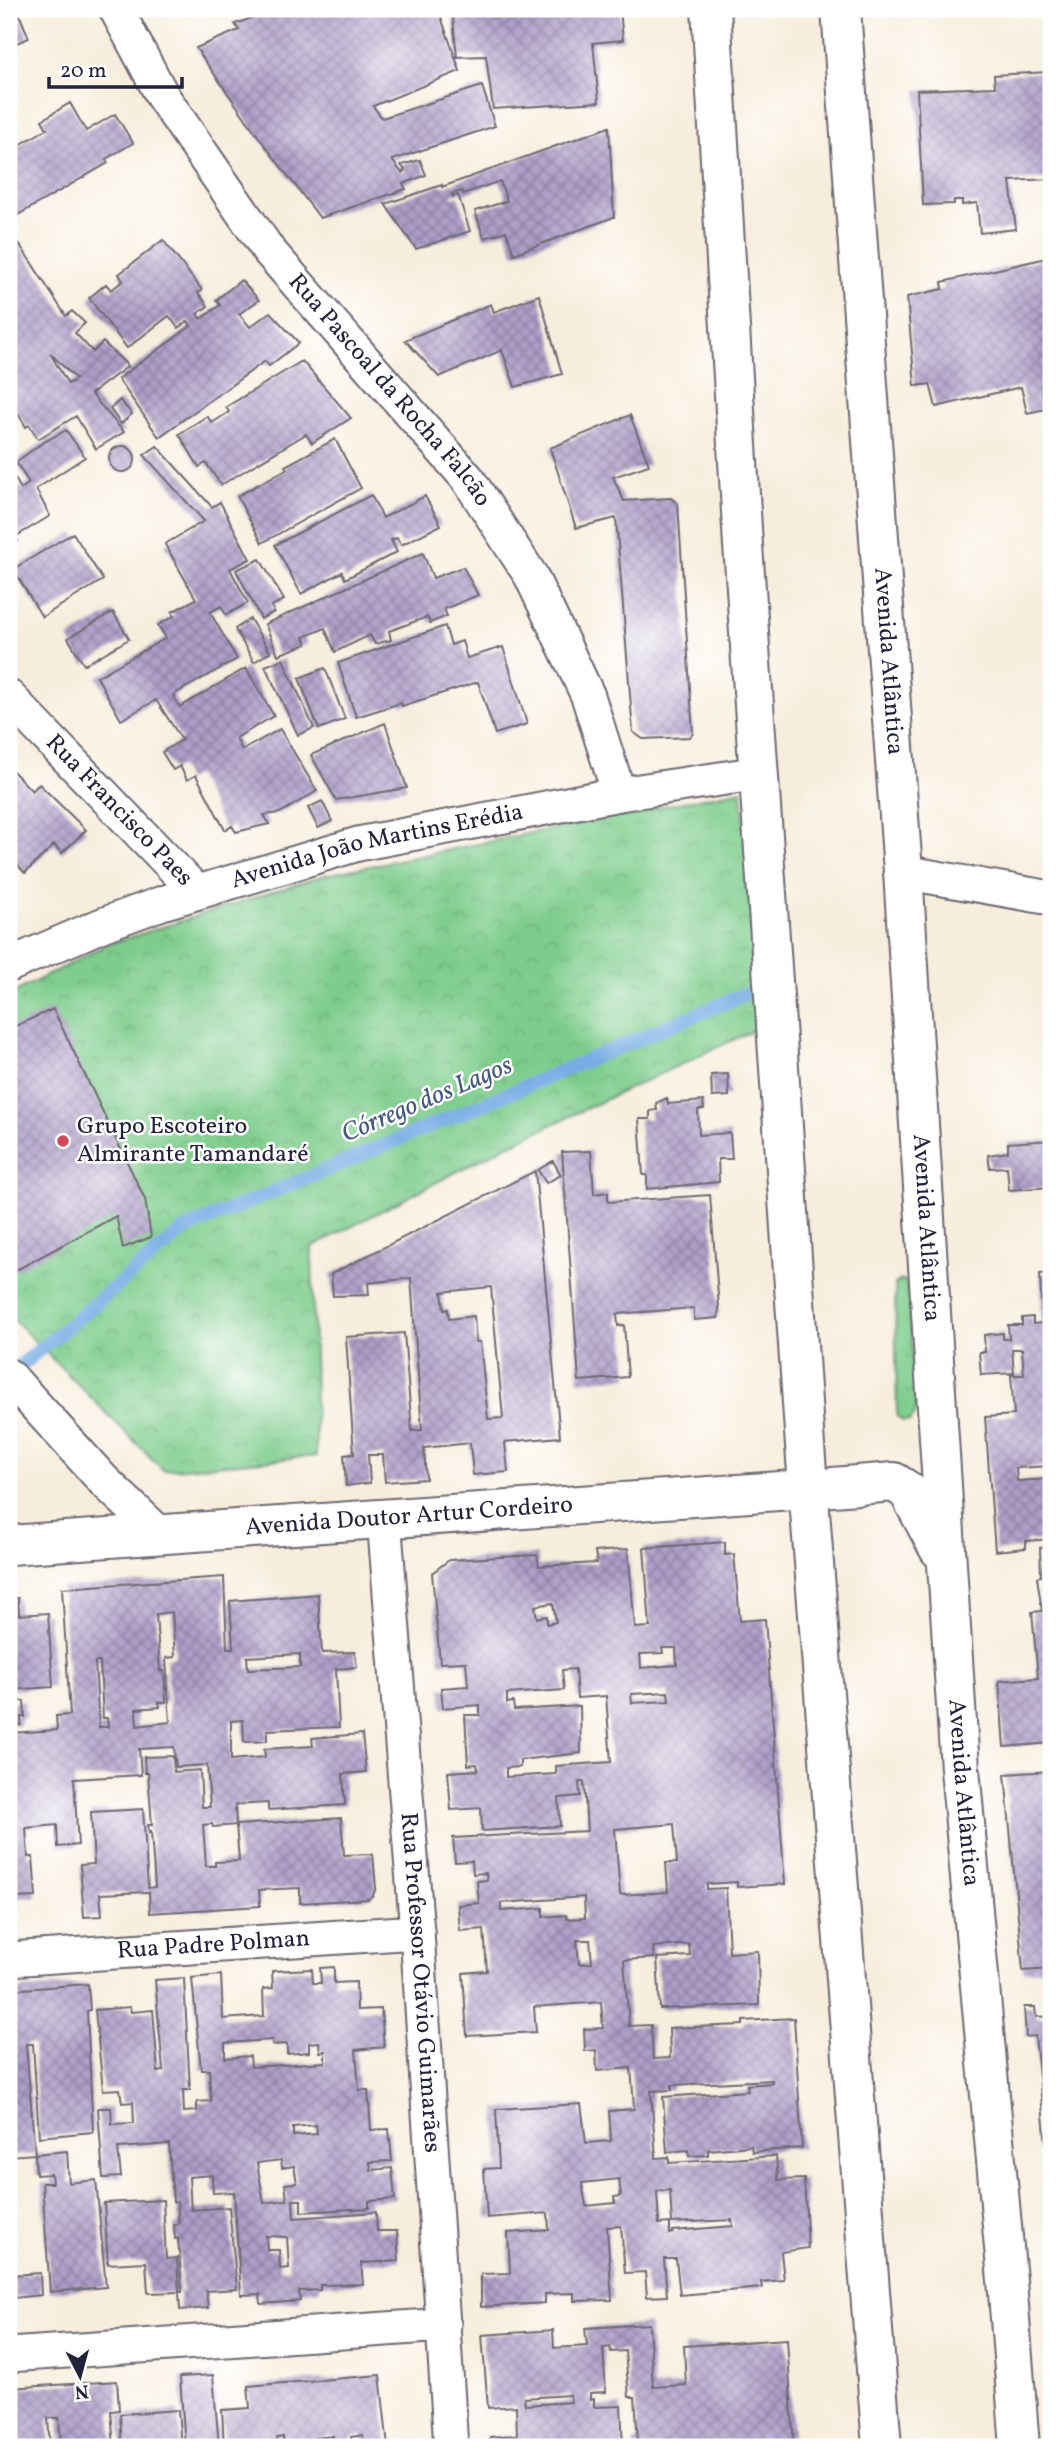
<svg xmlns="http://www.w3.org/2000/svg" width="1060" height="2456" font-family="Vollkorn,serif">
<defs>
<pattern id="grass-tufts" width="24" height="20" patternUnits="userSpaceOnUse" patternTransform="scale(1.75)"><rect width="24" height="20" fill="#7ecd8c"/><path d="M3 7l-1-3M5 7V3M7 7l1-3M15 17l-1-3M17 17v-4M19 17l1-3" fill="none" stroke="#6db07a"/></pattern>
<pattern id="park-crowns" width="20" height="18" patternUnits="userSpaceOnUse" patternTransform="scale(1.75)"><rect width="20" height="18" fill="#7ecd8c"/><path d="M2 6a3 3 0 1 1 6 0M12 15a3 3 0 1 1 6 0" fill="none" stroke="#6db07a"/></pattern>
<pattern id="building-cross-hatch" width="8" height="8" patternUnits="userSpaceOnUse" patternTransform="scale(1.75)"><rect width="8" height="8" fill="#ae9ec8"/><path d="M0 0l8 8M0 8l8-8" fill="none" stroke="#8d80a4"/></pattern>
</defs>
<rect width="100%" height="100%" fill="#fff"/>
<filter id="ink" filterUnits="userSpaceOnUse"><feTurbulence type="fractalNoise" baseFrequency=".0143" numOctaves="2"/><feDisplacementMap in="SourceGraphic" scale="14" xChannelSelector="R" yChannelSelector="G"/><feConvolveMatrix kernelMatrix="1 2 1 2 8 2 1 2 1" color-interpolation-filters="sRGB"/></filter>
<filter id="wash" filterUnits="userSpaceOnUse"><feTurbulence type="fractalNoise" baseFrequency=".00686" numOctaves="4" result="noise"/><feDisplacementMap in="SourceGraphic" scale="28" xChannelSelector="R" yChannelSelector="G"/><feGaussianBlur stdDeviation="1.57" result="paint"/><feColorMatrix in="noise" values="0 0 0 0 0 0 0 0 0 0 0 0 0 0 0 0 0 1.4 0 .05"/><feComposite in="paint" operator="in"/></filter>
<g filter="url(#wash)">
<rect width="100%" height="100%" fill="#f7eddc"/>
<path fill="url(#grass-tufts)" stroke="#507864" stroke-width="2" d="M901,1280L906,1281L908,1287L916,1413L910,1421H902L897,1416L895,1284Z"/>
<path fill="url(#park-crowns)" stroke="#507864" stroke-width="2" d="M742,790L759,1028L506,1146L312,1247L316,1456L163,1470L9,1315V995L106,945L325,875Z"/>
<g fill="none" stroke-linecap="round" stroke-linejoin="round">
<path stroke="#78ace5" stroke-width="14" d="M9,1375L185,1229L745,994"/>
</g>
<g id="blocks">
<path fill="url(#building-cross-hatch)" fill-rule="evenodd" d="M9,9H17L29,38L9,46Z
M277,9H438L460,71L373,106L382,118L482,86L495,126L392,160L402,173L405,170L401,165L420,160L426,175L403,184L406,189L320,218L260,139L196,48L239,30L235,24Z
M452,9H620L623,40L593,43L599,102L493,109L486,56L457,57Z
M1048,72L1051,179L1010,181L1016,229L980,233L977,203L962,205V200H954V204L923,205L917,90L995,87L994,75Z
M70,103L86,131L115,114L133,143L106,159L108,163L9,220V151L47,129L42,120Z
M609,127L614,217L514,254L506,231L484,238L475,211L507,201L500,181L463,194L462,191L452,194L453,197L458,195L470,231L416,249L385,204L442,185V187Z
M163,240L202,290L198,293L208,306L197,314L201,319L220,305L216,300L241,280L259,300L239,314L250,327L270,312L299,343L269,366L265,361L159,437L118,379L191,326L188,321L178,328L169,316L127,348L89,298L106,284L111,290L123,281L119,274Z
M18,242L66,316L72,311L85,323L75,333L93,352L103,342L128,366L91,394L124,432L96,449L76,416L38,439L29,425L26,427L9,398V356L12,354L9,348V249ZM50,353L76,379L68,384Z
M1051,257V383L1041,386L1046,409L1027,413L1021,387L936,407L930,384L915,386L907,297L943,289L942,282Z
M539,295L562,374L515,387L502,350L439,377L405,340L491,304L494,312Z
M302,361L351,418L312,443L306,434L221,485L206,463L199,467L179,434L207,416L212,423L229,412L226,407Z
M120,400L132,414L121,424L110,409Z
M630,415L649,465L613,477L624,501L671,498L678,504L693,733L690,737L643,739L633,732L616,518L576,528L550,448Z
M66,430L85,457L36,489L50,516L15,537L18,541L9,546V468L21,489L29,483L16,462L39,445Z
M335,439L361,488L262,543L237,496L287,469L285,466Z
M157,446L212,507L220,502L250,559L230,569L248,603L226,615L221,606L210,612L237,659L173,695L180,707L246,668L274,716L236,738L242,750L280,729L317,791L280,813L264,815L269,824L236,832L232,826L225,830L196,775L187,780L180,766L173,770L162,752L182,740L156,700L121,720L97,677L166,638L158,625L174,616L172,612L196,599L165,544L204,521L144,455Z
M109 459a13 13 0 1 1 26 0a13 13 0 1 1-26 0Z
M371,495L383,518L425,496L441,525L401,545L397,538L391,540L397,552L345,579L342,572L301,594L275,545Z
M73,533L103,580L42,617L13,569Z
M423,553L433,578L463,567L478,595L444,609L447,616L430,623L427,617L389,631L391,640L375,644L370,635L335,652L325,628L304,637L307,644L278,655L265,624Z
M260,559L284,600L271,606L274,612L261,619L236,570Z
M113,612L129,639L84,665L68,638Z
M250,619L270,652L254,662L235,629Z
M445,626L451,645L462,641L467,658L503,647L527,724L495,734L478,682L402,706L401,703L356,717L338,663Z
M283,659L314,728L298,735L265,666Z
M325,668L345,719L319,729L299,678Z
M385,723L407,788L336,800L311,755Z
M9,767L32,791L39,784L86,830L62,853L54,845L25,873L9,856Z
M322,801L332,821L318,828L308,808Z
M53,1009L145,1199L151,1237L123,1248L116,1216L9,1274V1029Z
M728,1074L729,1096L712,1097L711,1075Z
M667,1098L668,1104L703,1101L704,1109L698,1110L699,1135L730,1133L732,1159H718L719,1182L647,1189V1175H643L639,1119H650V1111L657,1110L656,1103Z
M1051,1140V1187L1009,1190L1007,1167L990,1168L988,1155L1008,1152V1143Z
M591,1151L594,1194L608,1192V1202L710,1195L719,1308L718,1318L694,1320V1308L617,1314L618,1326L624,1325L628,1377L579,1381L562,1152Z
M553,1161L561,1175L546,1183L538,1170Z
M535,1171L560,1437L505,1442L508,1472L473,1475L470,1443L424,1448L426,1479L385,1482L383,1455H368L370,1483L346,1486L344,1455L354,1454L346,1337L404,1333L412,1431L422,1430L411,1278L368,1283L369,1295L333,1296L331,1274ZM491,1287L503,1418L488,1419L480,1342H476L474,1316L449,1319L448,1309L444,1310L442,1292Z
M1051,1273V1466L1016,1468L1017,1481L1051,1479V1539L1026,1541V1548L995,1551L985,1417L1014,1415L1011,1375H1024L1022,1349H1012L1014,1373L981,1375L979,1352H985L984,1335L1003,1333V1339H1009L1008,1325H1022V1318L1033,1317V1324L1042,1323L1040,1274Z
M725,1542V1555L734,1554L740,1621L765,1619L785,1884L737,1887V1882L707,1884V1889L726,1888L729,1953L758,1951L759,2005L660,2009L657,1958L690,1956L689,1944L653,1947L654,1958L624,1960L629,2026L651,2025L653,2059L670,2058L669,2028L743,2025V2021L794,2018L802,2148L752,2152L751,2146L708,2150V2155L689,2156L688,2150L667,2152L663,2097L748,2091L747,2085L772,2083V2080L672,2085V2090L651,2091L656,2158L669,2157V2163L776,2156L778,2180L804,2179L808,2248L781,2252L784,2280L761,2282L762,2288L680,2295L676,2259H664L667,2296L647,2297L645,2272L625,2273L621,2226L607,2227L612,2300L574,2301V2293L545,2294V2303L481,2307V2274L510,2273L508,2233L549,2230L548,2213L487,2218L484,2169L499,2168L496,2109L581,2104L586,2143L611,2141L609,2111L634,2109L633,2093L631,2068L597,2071L596,2050L585,2051L584,2029L603,2028L601,2002L534,2007L536,2032L467,2036L463,1973L487,1971L484,1929L460,1931L458,1905L479,1903L477,1881L487,1880L486,1873L473,1874L472,1861L455,1862L453,1838L587,1831L584,1782H579L580,1796L559,1798L560,1826L482,1831L481,1808L451,1810L448,1772L478,1770L477,1764L468,1765L465,1715H480V1705L443,1708L441,1688L468,1686L466,1662L440,1663L432,1573L449,1560L537,1555L539,1566L597,1563L595,1552L628,1549L635,1628L650,1627L644,1548ZM553,1603L556,1622L547,1624V1616L537,1618L535,1606ZM662,1648H676L677,1665L641,1668L640,1654L663,1653ZM575,1669L577,1698L606,1696L611,1762L556,1766V1774L506,1777V1768L520,1767V1760L581,1753L580,1706L514,1710L513,1702L507,1703V1694L564,1690L562,1670ZM668,1692L669,1701L632,1703L631,1694ZM674,1824L677,1863H666L668,1892L620,1895L615,1829ZM584,1897L585,1918L567,1919L566,1915L543,1917V1908L501,1911V1903ZM577,1940H590L592,1963L579,1964ZM619,2179L621,2196L614,2197L615,2203L586,2206L582,2183ZM670,2190L672,2223L732,2220L733,2226L673,2231V2233L670,2234V2223L659,2224L657,2191Z
M1051,1547V1743L1004,1747L999,1681L1038,1678L1032,1612L1042,1611L1037,1577L1041,1576L1040,1548Z
M224,1577L227,1648H233L230,1601L318,1594L322,1653L355,1652L357,1667L336,1669L339,1727L267,1730V1741L244,1742L243,1720L231,1721V1760L265,1757L264,1749L313,1746L312,1738L362,1734L366,1772L343,1774L345,1805L268,1810V1803L235,1805L236,1825L341,1818L344,1855L373,1854L376,1888L373,1895L368,1899L300,1903V1888L259,1890L260,1906L150,1913L149,1892L100,1894L102,1916L84,1917L80,1865L94,1864L91,1812L143,1809L148,1888L155,1887L151,1832L149,1833L148,1825H152L148,1773H145L144,1757L173,1756L174,1772L200,1770L202,1807H210L207,1765L176,1767L174,1747L139,1749L141,1775L74,1779L78,1845L58,1847L57,1825L26,1828L28,1857H33L36,1897L17,1898L18,1902H9V1867H15L9,1807V1733L57,1730L56,1716L70,1715L62,1588ZM172,1612L175,1657L166,1658L170,1722L137,1726L136,1709L160,1707L159,1702H166L164,1671H160L156,1614ZM300,1654V1667L248,1669L247,1657ZM95,1662H100L103,1718H107L108,1727H99ZM212,1824L213,1827L236,1825L239,1861L215,1862V1866H206L203,1825Z
M9,1598H18L19,1615L48,1613L53,1687L9,1690Z
M24,1701L25,1717H21V1725L12,1726V1717H9V1702Z
M1051,1771V1969L1023,1971L1005,1774Z
M334,1967V1983L356,1982L357,2010L381,2009L384,2047L356,2050L359,2090H368L371,2130L389,2129L392,2161L370,2162L371,2170L392,2168L395,2199L369,2201V2208L301,2212V2200H293L294,2218L376,2212L377,2231H397L399,2261L361,2263L363,2284L320,2285V2290L299,2291L300,2301L261,2304L260,2294L241,2295L234,2192L213,2193L212,2175L189,2177L191,2210L229,2207L237,2289L206,2291L208,2308L180,2310L179,2292H182L178,2238L175,2239L174,2225L179,2224L177,2202H173L169,2144L118,2148L121,2177L103,2178L98,2108H111L112,2124L134,2123L133,2102L122,2103L120,2089L103,2090L95,2010L130,2007L131,2012L153,2010L158,2072L163,2071L155,1980L184,1978L190,2090H183L184,2112L197,2111V2102L211,2101L209,2070H201L192,1978L221,1975L223,2019L264,2016L263,1989L273,1988L272,1971L312,1969L313,1983H321L320,1968ZM272,2040L273,2045L287,2044V2054L309,2052V2043L319,2042L320,2052L325,2051V2062L251,2067L250,2056L225,2058V2043ZM316,2125L317,2134L293,2136V2127ZM281,2160L282,2168L294,2166L297,2183L285,2184L287,2200L264,2203L257,2163ZM266,2236L287,2237L289,2268L280,2269L279,2250H267Z
M88,1984L90,2010L87,2011L93,2132L39,2137L33,2044H26L35,2154L67,2151L69,2183L96,2180L106,2287L50,2292L42,2183H52L51,2174L36,2175L35,2154L9,2156V1990Z
M1024,2007H1035L1036,2017L1051,2016V2174H1049L1035,2036L1026,2037Z
M163,2200L166,2259L177,2258L179,2292L148,2293L146,2262L108,2264L104,2203Z
M40,2273L41,2295L14,2298L13,2275Z
M649,2324L653,2387L686,2385L684,2346L787,2339L794,2447H634V2442H638L635,2397H629L625,2351L611,2352L610,2347L603,2348L606,2392L590,2393V2400L594,2399V2407L621,2406L623,2447H491L490,2437L517,2435L516,2406L488,2408L482,2335L553,2330L554,2348L587,2346L585,2328ZM570,2395L571,2402L525,2405L524,2398Z
M1046,2368H1051V2417H1049Z
M213,2375L219,2447H185L180,2377Z
M380,2375L388,2447H370L369,2441L363,2442V2435L351,2437L352,2447H334L333,2436L315,2438L316,2447H284L283,2437L277,2438L278,2447H224L222,2410L250,2408L248,2386Z
M117,2381L119,2410L111,2411L114,2447H61L59,2418H48L50,2447H9V2388Z
M178,2410L181,2447H122L120,2414Z"/>
</g>
</g>
<g filter="url(#ink)">
<use href="#blocks" fill-opacity="0" stroke="#6d6973" stroke-width="2"/>
<g fill="none" stroke-linecap="round" stroke-linejoin="round">
<g stroke="#6d6973" stroke-width="37">
<g id="street">
<path id="s1" d="M116,9L163,97L269,251L468,479L531,576L588,696L619,794"/>
<path id="s2" d="M9,697L197,892"/>
<path d="M903,872L1051,898"/>
<path id="s3" d="M9,965L102,925L162,903L358,844L619,794L760,773"/>
<path d="M9,1376L104,1481L159,1533"/>
<path id="s4" d="M384,1518L417,1932L451,2447"/>
<path id="s5" d="M9,1959L417,1932"/>
<path d="M9,2355L444,2325"/>
</g>
</g>
<g stroke="#6d6973" stroke-width="42">
<g id="secondary">
<path id="s6" d="M9,1545L808,1489"/>
</g>
</g>
<g stroke="#6d6973" stroke-width="42">
<g id="primary">
<path d="M711,9L743,545L805,1446L882,2447"/>
<path id="s7" d="M841,9L903,872L960,1769L1007,2280L1020,2447"/>
<path d="M808,1489L894,1482L908,1491L939,1549"/>
</g>
</g>
<use href="#street" stroke="#fff" stroke-width="33"/>
<use href="#secondary" stroke="#fff" stroke-width="38"/>
<use href="#primary" stroke="#fff" stroke-width="38"/>
</g>
</g>
<circle fill="#d1495b" stroke="#fff" stroke-width="2.5" cx="63" cy="1141" r="7"/>
<g text-anchor="middle" dominant-baseline="central" stroke-width="5" stroke-linejoin="round" paint-order="stroke">
<g font-size="24" fill="#22223b" stroke="#fff">
<text stroke="none"><textPath href="#s1" startOffset="471">Rua Pascoal da Rocha Falcão</textPath></text>
<text stroke="none"><textPath href="#s7" startOffset="654">Avenida Atlântica</textPath></text>
<text stroke="none"><textPath href="#s2" startOffset="158">Rua Francisco Paes</textPath></text>
<text stroke="none"><textPath href="#s3" startOffset="388">Avenida João Martins Erédia</textPath></text>
<text stroke="none"><textPath href="#s7" startOffset="1222">Avenida Atlântica</textPath></text>
<text stroke="none"><textPath href="#s6" startOffset="401">Avenida Doutor Artur Cordeiro</textPath></text>
<text stroke="none"><textPath href="#s7" startOffset="1788">Avenida Atlântica</textPath></text>
<text stroke="none"><textPath href="#s5" startOffset="205">Rua Padre Polman</textPath></text>
<text stroke="none"><textPath href="#s4" startOffset="466">Rua Professor Otávio Guimarães</textPath></text>
</g>
<g font-size="24" fill="#22223b" stroke="#fff" text-anchor="start">
<text x="77" y="1127">Grupo Escoteiro<tspan x="77" dy="28">Almirante Tamandaré</tspan></text>
</g>
<g font-size="26" font-style="italic" fill="#44597f" stroke="#fff">
<text transform="translate(427 1100) rotate(-23)">Córrego dos Lagos</text>
</g>
</g>
<rect width="1060" height="2456" fill="none" stroke="#fff" stroke-width="35"/>
<g transform="translate(80 2376) rotate(174)" stroke="#ffffff" stroke-width="5" paint-order="stroke">
<path d="M0-5L12 26L0 18L-12 26Z" fill="#22223b"/>
<text y="-10" font-size="19" font-weight="bold" text-anchor="middle" fill="#22223b">N</text>
</g>
<path d="M49 77v10h133v-10" fill="none" stroke="#22223b" stroke-width="3.5"/>
<text x="60" y="77" font-size="21" fill="#22223b" stroke="#ffffff" stroke-width="5" paint-order="stroke">20 m</text>
</svg>
